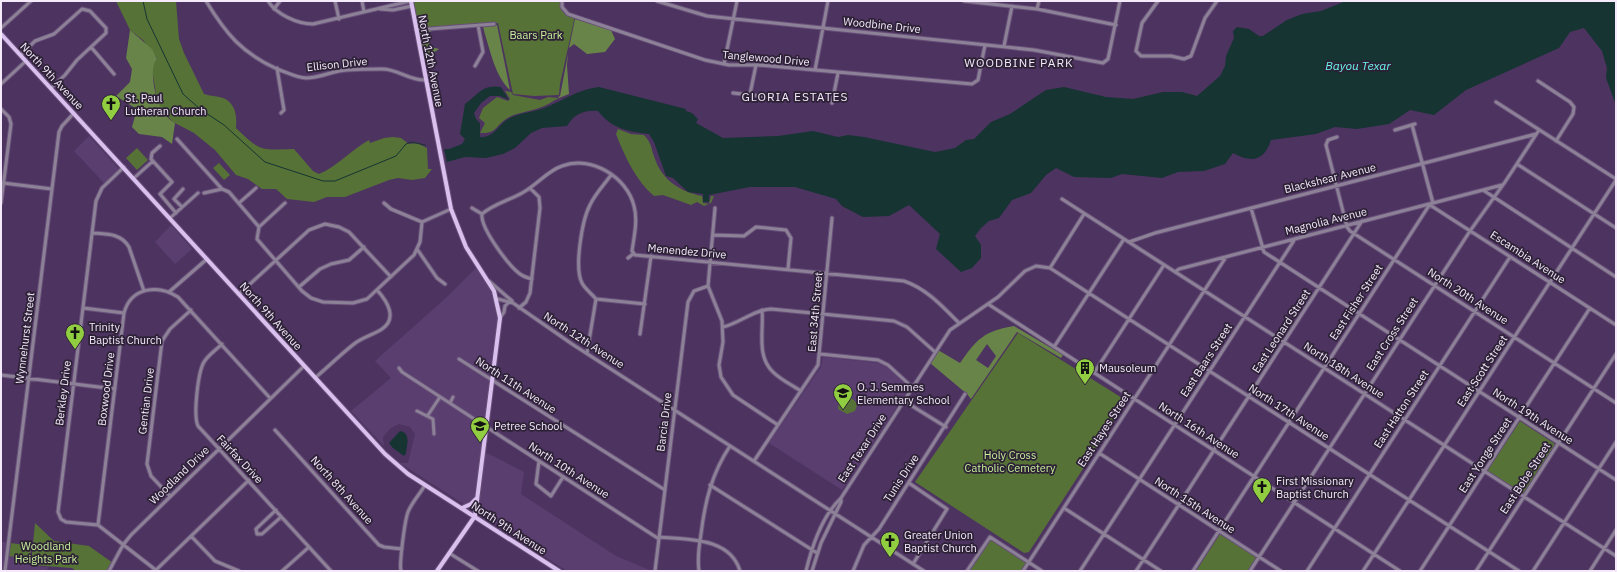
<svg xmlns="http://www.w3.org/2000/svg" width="1617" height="572" font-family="'IBM Plex Sans',sans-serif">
<rect width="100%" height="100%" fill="#4d3360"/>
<path fill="#5b3e70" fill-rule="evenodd" d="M89,136L119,169L104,183L74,151Z
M171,225L192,249L175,264L155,242Z
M476,268L493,292L498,318L491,377L458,357L457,360L491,380L485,424L452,403L455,397L453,395L449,401L403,371L400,366L397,367L401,373L438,397L427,413L416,410V413L432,420L431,431L434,436L436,434L434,431L436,420L430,415L440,399L485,427L476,495L470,503L465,505L400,463L351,411L391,378L375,361L447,297ZM399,424L410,427L415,434L408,463H400L384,446L383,437L391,428Z
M823,357L878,363L887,367L909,388L842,490L769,443L821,367Z
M485,452L524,472L521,494L616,556L652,571H567L477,513Z
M1,542H7L3,571H1Z
M10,543L9,556L30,559L31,566L48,567L47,571H7Z"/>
<path fill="#567237" d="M116,1H176L179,39L184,53L204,94C210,96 217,96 223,98C236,103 237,117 236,128C261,152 260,150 294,149L313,171L319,174C338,166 351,150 369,140L370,143L384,138L393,137L401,138L409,144L417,143L427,148L428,169H432L425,178L412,180L398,178L389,180L345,197H327L314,202L287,199L276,189H262L248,179L236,175L215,150L194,133L173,122L161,109L157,100L152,69L157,58L143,40L130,30Z
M411,1H562L564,10L575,16L560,84L559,95L534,96L513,94L498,23L416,30Z
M505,91L511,92L513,95L540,100L548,97L559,98C553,101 546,106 539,108C528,112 517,112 506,119C495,126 497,134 480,133L485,123L479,118L483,108L497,97L508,101L510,99Z
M618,129L631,134L644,135C652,143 651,149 655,159C662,180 681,192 702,196L703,203L709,204L711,196H714L711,203L704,206L697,202L691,205L663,195L654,196C636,181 625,157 616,134Z
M137,148L148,160L137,170L126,158Z
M219,163L230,175L224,180L213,168Z
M1018,333L1127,401L1029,552L1024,553L915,482Z
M845,394L855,401L857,405L855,411L847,414L838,409L839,400Z
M1520,421L1555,444L1523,494L1487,471Z
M35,523L54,541L89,546L113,563L109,571H76L72,568L31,565Z
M1220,534L1257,557L1248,571H1196Z
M990,537L1029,562L1023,571H967Z
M11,543L31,546L30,559L9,556Z"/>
<path fill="#688448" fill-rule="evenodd" d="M575,19L611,30L615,39L605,52L587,54L574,44L569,48Z
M497,25L510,90C495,76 490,50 484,31L483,26Z
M130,30L152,49L157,59C155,62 153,66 153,70C152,87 159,115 175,123L172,144L162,137L139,134L132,127L135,116V108L116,96L130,82L132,69L126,58Z
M433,30L426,35L431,47L439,49L423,60L418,31Z
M568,54L567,65L569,94L559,98L558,97L560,96Z
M1014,326L1063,355L1061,358L1017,332L971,399L967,394L930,363L938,350L960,363C977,339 984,331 1014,326ZM987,344L996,356L988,368L976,360Z"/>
<path fill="#153432" d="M1346,1H1616V105L1606,78L1607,68L1602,51L1584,28L1570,32L1559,48L1466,90L1434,115L1410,110L1389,124L1357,129L1335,127L1316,134L1271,140C1265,160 1252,164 1233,153L1225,164L1204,171L1178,172L1162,178L1122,174L1111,178L1074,177L1056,168L1046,175L1031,193L1012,200L999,218L989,221L981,228L975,236L981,245V258L972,268L961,272L936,249L940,234L909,205L889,216L863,217L842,206L836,199L795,187H750L709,195V202H703V194L688,192L673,178L666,176L654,142L649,134C628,132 611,128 598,111C584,110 574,114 567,126L542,128L531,133L515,148L503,154L486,158L465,157L447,162L444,149H449L462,144L465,139L460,134L465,104C479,94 482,84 501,87L509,100L500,96H490L481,103L474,113L476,119L480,123V137C492,138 497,128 505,121C516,113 529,113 541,109C562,102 575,90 599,87L686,109V111L692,113L698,119L696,123L723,138L778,136L813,131L838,137L848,135L864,137L935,152L955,148L966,140L974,139L991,122L1010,114L1046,90L1064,87L1106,97L1133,99L1163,92H1182L1197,96L1220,76L1225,66L1226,56L1234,38L1233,31L1237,27L1249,29L1259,36H1263L1287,20L1302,14L1321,11Z
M400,431C411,433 407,444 406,453L404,456L393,448L389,443Z"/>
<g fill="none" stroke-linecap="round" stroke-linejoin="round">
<path stroke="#153432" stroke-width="1" d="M143,1L147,19L183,94L200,109L224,125L265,162L323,181H335L396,156L406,144L411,142L425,145"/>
<g stroke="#685079" stroke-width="5">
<path id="minor" d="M206,1C226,34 242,53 277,69C286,72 297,78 306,78C317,78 329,73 339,71C353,69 368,69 382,69C398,69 410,81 426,80
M268,1C276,14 297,24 313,24L410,1
M335,1L339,19
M362,1L364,12
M562,1V7L568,14L705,60L729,65H758L972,84L978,80L985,45
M657,1L707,16L1034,50L1103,63L1108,59L1120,1
M964,1L1037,9L1116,25
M1158,1L1142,23L1136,51L1141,56H1171L1184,59L1191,56L1205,18L1217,1
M274,9L280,1
M380,9L393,10L412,6
M1037,9L1039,1
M1,28L31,1
M416,30L494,24
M1004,46L1012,6
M91,47L114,74
M21,55L35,41L54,34L82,9L90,11L106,28V33L77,60L65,75L51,88
M724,64L737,1
M475,66L483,52L478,25
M277,68L284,110L281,113
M815,70L828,1
M1538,81L1570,102L1574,107L1573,114L1556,141
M1,84L26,61
M733,93L769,97
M750,94L756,65
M1496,102L1616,179
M832,103L838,73
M1,109L9,117L11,124L1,203
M1412,125L1433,203
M1395,130L1415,124
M1337,137L1328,140L1326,145L1347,227L1350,231L1616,403
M177,139L222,189
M160,146L152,153L151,159L172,182L160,194L176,213
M1517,164L1616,228
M124,167L102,188L96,201L58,512L61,519L66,522L98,525L157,571
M134,178L153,161
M3,183L52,189
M1483,190L1502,185
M204,193L222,189L229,192L259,227L257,239L302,291L311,298L323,302L353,303L367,299L414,255L420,242L422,222L451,209
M1062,199L1616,556
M239,203L256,188
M384,203L391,209L422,222
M1430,205L1616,325
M182,207L174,199L183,189
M472,208L482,214
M715,208L708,286L722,321L723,342L719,365L721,377L733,395L778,425
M1251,208L1264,252L1616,480
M482,214C493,204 510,200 522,193C537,185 547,171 562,166C591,155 627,177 634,206C638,220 634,237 632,251L635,255L904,281C927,289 942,306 959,323
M482,214C480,228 509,266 520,274C524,277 528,278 532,279
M170,218L198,193
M259,227L285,203
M92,233C106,234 121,233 129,247L144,291
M713,235L744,236L756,227L786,230L791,238L788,269
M1129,242L1155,233L1536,134
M417,249L437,278L445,284
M628,258L633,254
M1050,268L1084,214
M1175,272L1179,269L1483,190L1616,277
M489,281L512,301
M299,287L320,269L331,264L349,260L364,247
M169,292L207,259
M239,294L309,230L325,224L339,227L349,232L391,277
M498,299L513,303L572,344L924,571
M596,299C591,293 585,289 582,283C574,268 582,220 590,205C595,194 604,185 611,175
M596,299L645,304
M988,304L1400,571
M83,308L124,313
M519,308L526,302L530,293L540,208L539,197L530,188
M762,310C764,330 756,356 773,372C781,380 792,385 801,391
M500,318L504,312L505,306L510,301
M723,327C740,323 753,310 771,309L894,321L907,327L935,352
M640,334L651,256
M222,344C216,350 208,355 204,362C198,372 193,415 198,426L331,571
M1054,347L1124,239
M587,353L596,299
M820,354L878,360L888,365L912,387
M459,359L665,490
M399,368L402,372L659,539
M1094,373L1164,265
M1,375L115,389
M315,378C328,367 341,354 354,344C363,337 373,335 382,329C398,318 387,301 377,290
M904,401L946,427
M450,403L453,397
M417,411L433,419L434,434
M428,415L440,397
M275,430L379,545L384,547L402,549
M1099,453L1281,571
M539,461L536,484L551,496L563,477
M754,461L818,365L832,218
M909,483L947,509L913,564
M710,485L817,553
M170,496L151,476L147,464L162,341L170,329L191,310
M1064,508L1161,571
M276,510L256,529L257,534H262L281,517
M98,525L124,313C131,287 158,284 178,297L270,398
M191,536L215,561L239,571
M659,537C688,540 730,537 740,571
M449,553L478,571
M156,570L249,480
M5,571L59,132L62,126L74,113
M109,571L123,545L131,535L304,366
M282,571L309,547
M401,571C399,563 405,520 408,512C412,502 420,494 425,485
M655,571L688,302L694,291L708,286
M699,571C697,558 699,546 701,534C705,501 712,473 730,446
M806,571C812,546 822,516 841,498L950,330L998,297L1025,271L1036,266L1050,268L1519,571
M812,571L821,543L841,502V498
M853,571L864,545L879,529L965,394
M967,571L990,537L1042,571
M1023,571L1226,257
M1080,571L1295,239
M1136,571L1362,221
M1193,571L1430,204
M1250,571L1470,231L1505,182L1539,130
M1307,571L1510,257
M1363,571L1616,180
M1420,571L1590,308
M1476,571L1616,354
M1533,571L1616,442
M1590,571L1616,530"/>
</g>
<g stroke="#685079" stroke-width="6">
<path id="major" d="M411,1L451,209L466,247L494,291L500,318L475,516L437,571
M1,34L385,454L408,474L559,571
M462,508L471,504L477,498"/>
</g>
<use href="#minor" stroke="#8d8198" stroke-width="3"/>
<use href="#major" stroke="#d9c0ee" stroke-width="4"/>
</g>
<defs>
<g id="church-pin" transform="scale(1)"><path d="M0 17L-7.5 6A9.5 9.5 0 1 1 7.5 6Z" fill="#91cd40" stroke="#2d2136"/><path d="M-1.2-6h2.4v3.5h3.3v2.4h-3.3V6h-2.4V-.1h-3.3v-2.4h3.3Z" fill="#111"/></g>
<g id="building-pin" transform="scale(1)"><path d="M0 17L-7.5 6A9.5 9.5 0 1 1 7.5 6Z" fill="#91cd40" stroke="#2d2136"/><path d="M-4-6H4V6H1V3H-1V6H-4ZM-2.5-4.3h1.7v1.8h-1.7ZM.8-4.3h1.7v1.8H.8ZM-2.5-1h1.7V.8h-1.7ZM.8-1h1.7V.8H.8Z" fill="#111"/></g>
<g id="school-pin" transform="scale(1)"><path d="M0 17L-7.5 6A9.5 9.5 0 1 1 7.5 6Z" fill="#91cd40" stroke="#2d2136"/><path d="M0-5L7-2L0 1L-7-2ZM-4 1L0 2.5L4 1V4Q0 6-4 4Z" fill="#111"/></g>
</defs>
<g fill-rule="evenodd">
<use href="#church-pin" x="111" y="104"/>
<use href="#church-pin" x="75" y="333"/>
<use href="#building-pin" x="1085" y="368"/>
<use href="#school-pin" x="843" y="393"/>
<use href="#school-pin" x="480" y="426"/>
<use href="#church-pin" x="1262" y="487"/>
<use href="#church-pin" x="890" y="541"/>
</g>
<g text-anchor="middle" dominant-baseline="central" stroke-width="3.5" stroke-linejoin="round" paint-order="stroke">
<g font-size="11" fill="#f4eafb" stroke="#2d2136">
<text transform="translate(882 25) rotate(6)">Woodbine Drive</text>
<text transform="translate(766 58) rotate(5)">Tanglewood Drive</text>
<text transform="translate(431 61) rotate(79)">North 12th Avenue</text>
<text transform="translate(337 64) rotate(-6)">Ellison Drive</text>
<text transform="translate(52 76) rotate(47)">North 9th Avenue</text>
<text transform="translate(1330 178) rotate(-14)">Blackshear Avenue</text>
<text transform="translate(1326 221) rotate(-14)">Magnolia Avenue</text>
<text transform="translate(687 251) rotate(5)">Menendez Drive</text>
<text transform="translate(1528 257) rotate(33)">Escambia Avenue</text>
<text transform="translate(1468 296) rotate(33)">North 20th Avenue</text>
<text transform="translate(1356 302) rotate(-57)">East Fisher Street</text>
<text transform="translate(815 312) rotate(-85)">East 34th Street</text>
<text transform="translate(271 316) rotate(48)">North 9th Avenue</text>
<text transform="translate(1281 331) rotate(-57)">East Leonard Street</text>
<text transform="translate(1392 334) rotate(-57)">East Cross Street</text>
<text transform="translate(25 338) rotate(-83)">Wynnehurst Street</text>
<text transform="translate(584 340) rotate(33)">North 12th Avenue</text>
<text transform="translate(1206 360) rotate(-57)">East Baars Street</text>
<text transform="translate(1344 370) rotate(33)">North 18th Avenue</text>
<text transform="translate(1482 371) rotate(-57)">East Scott Street</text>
<text transform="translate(516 385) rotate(33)">North 11th Avenue</text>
<text transform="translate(106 389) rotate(-83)">Boxwood Drive</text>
<text transform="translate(63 393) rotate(-83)">Berkley Drive</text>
<text transform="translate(146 401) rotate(-83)">Gentian Drive</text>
<text transform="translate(1401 409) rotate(-57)">East Hatton Street</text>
<text transform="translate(1289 412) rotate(33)">North 17th Avenue</text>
<text transform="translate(1533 416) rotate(33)">North 19th Avenue</text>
<text transform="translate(664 422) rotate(-83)">Barcia Drive</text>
<text transform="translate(1104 429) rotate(-57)">East Hayes Street</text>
<text transform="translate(1199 430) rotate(33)">North 16th Avenue</text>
<text transform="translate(862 448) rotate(-57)">East Texar Drive</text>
<text transform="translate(1485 455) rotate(-57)">East Yonge Street</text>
<text transform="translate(240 459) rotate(47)">Fairfax Drive</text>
<text transform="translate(569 470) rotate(33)">North 10th Avenue</text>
<text transform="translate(179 475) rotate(-44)">Woodland Drive</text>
<text transform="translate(901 478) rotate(-57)">Tunis Drive</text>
<text transform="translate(1525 478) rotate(-57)">East Bobe Street</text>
<text transform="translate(342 490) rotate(48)">North 8th Avenue</text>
<text transform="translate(1195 505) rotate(33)">North 15th Avenue</text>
<text transform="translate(509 528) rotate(33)">North 9th Avenue</text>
</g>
<g font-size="11" fill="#c7f29a" stroke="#2d2136">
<text x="536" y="35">Baars Park</text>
<text x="1010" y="455">Holy Cross<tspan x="1010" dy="13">Catholic Cemetery</tspan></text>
<text x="46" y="546">Woodland<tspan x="46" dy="13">Heights Park</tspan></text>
</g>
<g font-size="11" fill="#f4eafb" stroke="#2d2136" text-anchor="start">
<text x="125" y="98">St. Paul<tspan x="125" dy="13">Lutheran Church</tspan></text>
<text x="89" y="327">Trinity<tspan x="89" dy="13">Baptist Church</tspan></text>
<text x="1099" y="368">Mausoleum</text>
<text x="857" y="387">O. J. Semmes<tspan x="857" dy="13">Elementary School</tspan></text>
<text x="494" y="426">Petree School</text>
<text x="1276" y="481">First Missionary<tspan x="1276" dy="13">Baptist Church</tspan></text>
<text x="904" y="535">Greater Union<tspan x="904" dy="13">Baptist Church</tspan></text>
</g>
<g font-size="12" letter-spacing="1" fill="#f4eafb" stroke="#2d2136">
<text x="1019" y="62">WOODBINE PARK</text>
<text x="795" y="96">GLORIA ESTATES</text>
</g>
<g font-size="12" font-style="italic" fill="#69f6ed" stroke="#2d2136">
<text x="1358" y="65">Bayou Texar</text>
</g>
</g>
<rect width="1617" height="572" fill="none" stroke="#f4eafb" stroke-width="4"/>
</svg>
